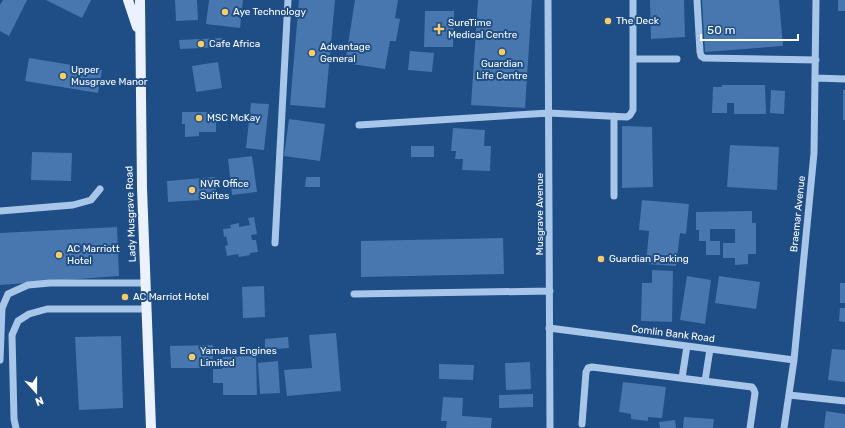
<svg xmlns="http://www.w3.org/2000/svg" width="845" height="428" font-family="Rubik,sans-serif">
<rect width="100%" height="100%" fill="#1f4d85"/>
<path fill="#4777ae" d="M3,0H27L9,36L0,31V5Z
M46,0H91L82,18Z
M175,0H197L198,20L176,21Z
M209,0H243L240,28L206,24Z
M299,0H335L325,108L290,105Z
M355,0H398L395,18L400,19L396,41H390L385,69L345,63Z
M478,0H532L525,108L471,105Z
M650,0H684L685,37L651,39Z
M702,0H779L783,46L705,52Z
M838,0H845V11H838Z
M425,11H454L453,47H424Z
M222,38V47L180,49L179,40Z
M410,51L434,53L432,72L408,70Z
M29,58L102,70L98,93L25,81Z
M218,62L222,88L196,92L192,66Z
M722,85H765L766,114H734V103H727V113H712L713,87H722Z
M771,90L785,91L784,114L770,113Z
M843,90H845V120H843Z
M251,103L269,104L264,150L246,148Z
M182,112H216V132H199V136L185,137V124H182Z
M289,119L325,124L320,161L284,156Z
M622,126L652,127L653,187L622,188Z
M453,128L485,130L484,146H491L490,171L462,170L463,159H455L456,151H451Z
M730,145L779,147L777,190L727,187Z
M411,146H434V157H411Z
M32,152L72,153L71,181L31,180Z
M252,156L257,192L232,195L228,159Z
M215,177L217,199L168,202L167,181Z
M306,177H320V187H305Z
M642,200L689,204L686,234L680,233L676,266L646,264L649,231L639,230Z
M752,211V223H756V254H748V264L735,265V258H723V243H735V229H710V241H720V255H706V241H699V230H696V212Z
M254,217L257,234L251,235L252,240H256L258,252L250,253V255L239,257L238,254L227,256L225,246L228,245L226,236L224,237L223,229L231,228L230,225L239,223V227L250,225L248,218Z
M117,227L119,276L0,285V233Z
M503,238L504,274L361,277V241Z
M652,270L673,271L672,322L641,321L642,283H652Z
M687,276L711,280L705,324L680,320Z
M719,276L760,282L756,309L715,303Z
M840,283H845V303H840Z
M264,286L265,317L243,318L242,287Z
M840,308H845V322L839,321Z
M336,333L341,391L287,396L284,370L312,368L309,335Z
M121,336L123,408L79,410L75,337Z
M288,337L289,348L265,350V339Z
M213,345V368H171L170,346Z
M832,349L845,350V382L828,380Z
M256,356L257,395H223V383H213V369H222V357Z
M278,361L280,393L260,394L258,363Z
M530,362L531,389L506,390L505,363Z
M439,364L474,365L473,380L439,379Z
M623,382L666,387L662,418L648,417V421L631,419V414L619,412Z
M533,394V407L499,408V395Z
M443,397L463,398L462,416L492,418L491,428H446L447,421H441Z
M826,411L845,414V428H824Z
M684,417L714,419L713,428H683Z
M675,420L676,428H660L659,422Z"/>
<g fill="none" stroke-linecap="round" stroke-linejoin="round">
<path stroke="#a7c6ea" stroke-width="7" d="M548,0L550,428
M697,0L700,52L701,56L704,58L816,60
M633,59H677
M815,78L845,79
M614,116V196
M359,125L549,113L627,117L630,115L633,110V0
M0,211L73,205L91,200L100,189
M275,243L288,0
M354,294L550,291
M549,328L794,360
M0,360L2,308L8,294L28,285L50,283H146
M682,378L687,346
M705,381L710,349
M789,395L845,401
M582,424L586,372L588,368L592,367L752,387L754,390L755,393L750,428
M16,428L14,419L12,335L18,321L29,314L47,309H147
M784,428L794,360L814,153L816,0"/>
<path stroke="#ebf2fe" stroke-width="10" d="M128,0L137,27
M140,0L142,188L151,428"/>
</g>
<g fill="#f8cc66" stroke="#1f4d85" stroke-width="1.5">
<circle cx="225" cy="12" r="4"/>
<circle cx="608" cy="21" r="4"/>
<path d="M437 23h4v4h4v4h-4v4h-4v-4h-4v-4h4z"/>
<circle cx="201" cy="44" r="4"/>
<circle cx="502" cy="52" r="4"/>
<circle cx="312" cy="53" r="4"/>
<circle cx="63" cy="76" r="4"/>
<circle cx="199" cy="118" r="4"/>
<circle cx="192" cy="190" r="4"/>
<circle cx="59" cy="255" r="4"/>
<circle cx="601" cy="259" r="4"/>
<circle cx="125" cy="297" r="4"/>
<circle cx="192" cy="357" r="4"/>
</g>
<g text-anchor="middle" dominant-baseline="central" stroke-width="4" stroke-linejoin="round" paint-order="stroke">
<g font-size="10" fill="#fff" stroke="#1f4d85" text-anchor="start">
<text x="233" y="12">Aye Technology</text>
<text x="616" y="21">The Deck</text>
<text x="448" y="23">SureTime<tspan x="448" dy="12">Medical Centre</tspan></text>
<text x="209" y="44">Cafe Africa</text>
<text x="320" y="47">Advantage<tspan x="320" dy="12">General</tspan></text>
<text x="502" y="64" text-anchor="middle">Guardian<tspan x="502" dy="12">Life Centre</tspan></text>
<text x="71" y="70">Upper<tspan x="71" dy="12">Musgrave Manor</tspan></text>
<text x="207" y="118">MSC McKay</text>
<text x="200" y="184">NVR Office<tspan x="200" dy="12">Suites</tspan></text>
<text x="67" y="249">AC Marriott<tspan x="67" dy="12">Hotel</tspan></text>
<text x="609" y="259">Guardian Parking</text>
<text x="133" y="297">AC Marriot Hotel</text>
<text x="200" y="351">Yamaha Engines<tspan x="200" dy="12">Limited</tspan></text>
</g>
<g font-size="10" fill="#fff" stroke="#1f4d85">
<text transform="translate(131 214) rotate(-92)">Lady Musgrave Road</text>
<text transform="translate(540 214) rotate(-90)">Musgrave Avenue</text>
<text transform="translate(798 214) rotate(-84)">Braemar Avenue</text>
<text transform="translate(673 334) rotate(7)">Comlin Bank Road</text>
</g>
</g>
<g transform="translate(36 392) rotate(159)" stroke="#1f4d85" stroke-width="3" paint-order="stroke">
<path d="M0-3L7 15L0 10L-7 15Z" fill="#ffffff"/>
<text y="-6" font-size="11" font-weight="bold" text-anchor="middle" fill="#ffffff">N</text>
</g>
<path d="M701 34v6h97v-6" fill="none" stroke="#ffffff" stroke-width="2"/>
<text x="707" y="34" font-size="12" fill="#ffffff" stroke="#1f4d85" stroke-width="3" paint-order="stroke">50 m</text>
</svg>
